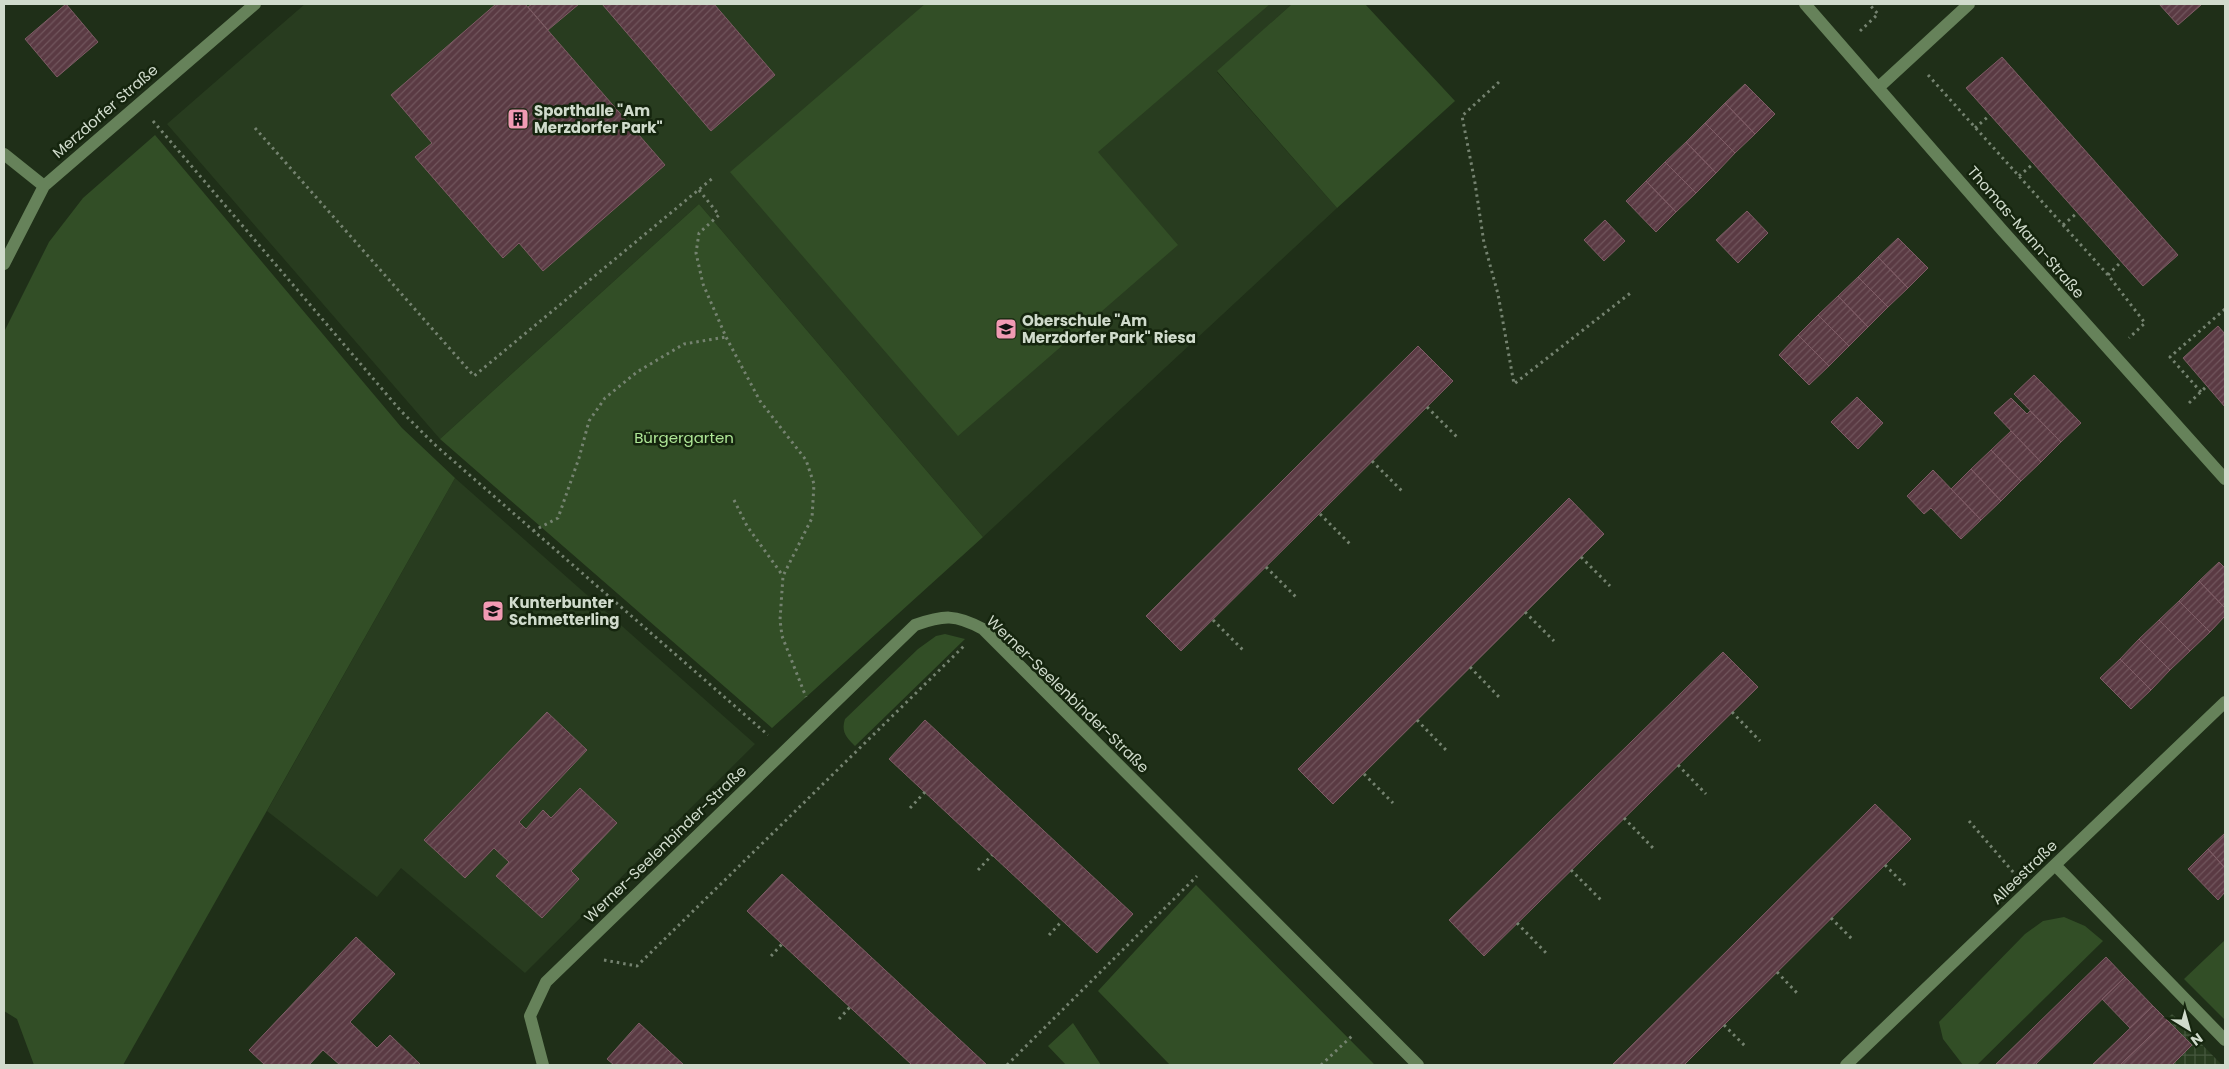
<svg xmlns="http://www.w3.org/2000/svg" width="2229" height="1069" font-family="Poppins,sans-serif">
<defs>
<pattern id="industrial-grid" width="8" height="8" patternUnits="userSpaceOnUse" patternTransform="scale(1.25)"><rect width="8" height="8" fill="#283c1f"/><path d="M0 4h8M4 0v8" fill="none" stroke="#46583e"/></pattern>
<pattern id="building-hatch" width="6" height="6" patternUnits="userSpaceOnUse" patternTransform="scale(1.25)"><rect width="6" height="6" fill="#5a3a43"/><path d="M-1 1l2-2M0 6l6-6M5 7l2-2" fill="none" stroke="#71565d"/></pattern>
</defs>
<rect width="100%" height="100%" fill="#1f2f18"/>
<path fill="#283c1f" d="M305,4H1292L1217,72L1337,208L983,537L699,204L440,439L167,124Z
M455,478L755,744L525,973L401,868L377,897L267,811Z"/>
<path fill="url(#industrial-grid)" d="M2172,1014L2222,1065H2120Z"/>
<path fill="#324e26" d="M925,4H1270L1098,152L1178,245L958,436L730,172Z
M1292,4H1365L1455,101L1337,208L1217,71Z
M155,135L402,428L455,478L123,1065H34L17,1019L4,1011V332L49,242L83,198Z
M699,204L983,537L772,728L440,439Z
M945,634L965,639L855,746C846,737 841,732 845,719L918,649L936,636Z
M1196,885L1375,1065H1170L1098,991Z
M2064,917L2085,926L2103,941L1977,1065H1963L1943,1039L1939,1022L2025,934L2043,921Z
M2225,940V1020L2184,979Z
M1073,1023L1101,1065H1066L1048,1046Z"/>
<path fill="url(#building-hatch)" stroke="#7e5c65" d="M66,4L98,42L57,77L25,39Z
M496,4H525L665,165L543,271L519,243L503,258L415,157L432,143L391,95Z
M532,4H579L548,30L528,7Z
M602,4H714L775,75L711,131Z
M2159,4H2199L2201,5L2178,25Z
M2002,57L2178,255L2143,286L1966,88Z
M1745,84L1775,114L1755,134L1725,103Z
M1725,103L1755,134L1735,153L1705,123Z
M1705,123L1735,153L1716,173L1686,142Z
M1686,142L1716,173L1696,193L1665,162Z
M1665,162L1696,193L1676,212L1646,181Z
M1646,181L1676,212L1656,232L1626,201Z
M1747,211L1768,233L1738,263L1716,240Z
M1605,220L1625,241L1604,261L1584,240Z
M1898,238L1928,268L1908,288L1878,257Z
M1878,257L1908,288L1888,307L1858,277Z
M1858,277L1888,307L1868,327L1838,296Z
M1838,296L1868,327L1849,346L1818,315Z
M1818,315L1849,346L1829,366L1798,335Z
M2218,326L2225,334V407L2183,358Z
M1798,335L1829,366L1809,385L1779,355Z
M1418,346L1453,381L1181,651L1146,616Z
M2034,375L2081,423L2061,442L2014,394Z
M1857,397L1883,423L1858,449L1831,422Z
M2011,398L2027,414L2030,411L2061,442L2041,462L1994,413Z
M2011,431L2041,462L2021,481L1991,450Z
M1991,450L2021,481L2001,501L1971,469Z
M1971,469L2001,501L1981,520L1951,489Z
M1933,470L1981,520L1961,539L1931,508L1924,514L1907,496Z
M1569,498L1604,534L1333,804L1298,769Z
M2219,562L2225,568V608L2199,581Z
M2199,581L2225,608V616L2210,632L2179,601Z
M2179,601L2210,632L2190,651L2159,620Z
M2159,620L2190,651L2170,670L2139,639Z
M2139,639L2170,670L2151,690L2120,659Z
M1723,652L1758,687L1484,956L1449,920Z
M2120,659L2151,690L2131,709L2100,678Z
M547,712L587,750L519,822L526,829L543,810L551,818L580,788L617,823L571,871L579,879L542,918L496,876L509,862L494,848L465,878L424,840Z
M925,720L1133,914L1097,953L889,759Z
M1875,804L1911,839L1724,1025L1684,1065H1612Z
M2225,833V868L2208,849Z
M2208,849L2225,868V892L2218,900L2188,869Z
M782,874L987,1065H912L782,944L747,911Z
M356,937L395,974L350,1022L377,1048L390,1035L421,1065H340L323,1050L309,1065H265L249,1050Z
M2106,957L2125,977L2035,1065H1995Z
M2125,977L2153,1006L2130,1028L2102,999Z
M2153,1006L2167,1020L2120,1065H2092Z
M2167,1020L2192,1045L2172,1065H2120Z
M639,1023L684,1065H614L607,1059Z"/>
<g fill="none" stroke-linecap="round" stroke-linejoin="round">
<path stroke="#758370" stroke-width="3" stroke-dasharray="2.5 4" stroke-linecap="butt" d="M1860,31L1878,14L1869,4
M1928,75L2108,275L2145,323L2129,338
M1499,82L1462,116L1475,183L1484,243L1498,294L1514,384L1633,291
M153,121L400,410L434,444L768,735
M255,128L474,376L714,177
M1975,128L1990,115
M2019,176L2033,164
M699,190L719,215L699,233L696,253L703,284L726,337L760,401L806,460L814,484L812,518L783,576L780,620L782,636L806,697
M2063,225L2077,213
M2108,275L2121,262
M2201,392L2170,357L2225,309
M2189,403L2207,386
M1427,407L1459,439
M1372,461L1404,493
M734,500L747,526L783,576
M1320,514L1352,546
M533,531L558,518L579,458L589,421L605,398L637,372L684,344L726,337
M1581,557L1610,586
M1266,567L1298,599
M1525,612L1554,641
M1213,620L1245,652
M1470,667L1499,697
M1732,712L1760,741
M1417,720L1446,750
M1678,765L1706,794
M1364,774L1393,803
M910,808L925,792
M1624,818L1653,848
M1969,821L2014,873
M1885,865L1905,885
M978,870L992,855
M1571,870L1601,900
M1831,918L1852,939
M1517,923L1547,954
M1049,935L1062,921
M771,956L782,944
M604,960L637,966L964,646
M1777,972L1797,993
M839,1019L850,1007
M1724,1025L1745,1046
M1007,1065L1197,876
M1321,1065L1354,1034"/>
<path stroke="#66825a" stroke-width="12" d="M1805,4L2002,230L2225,479
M1879,87L1969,4
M4,154L44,186
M4,264L44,186L255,4
M2055,865L2225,1040
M543,1065L530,1016L546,982L915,625C944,615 955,614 983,629L1418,1065
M1846,1065L2225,702"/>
</g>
<defs>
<g id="building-square" transform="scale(1.125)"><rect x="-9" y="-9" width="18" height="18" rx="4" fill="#f19ab3" stroke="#15250e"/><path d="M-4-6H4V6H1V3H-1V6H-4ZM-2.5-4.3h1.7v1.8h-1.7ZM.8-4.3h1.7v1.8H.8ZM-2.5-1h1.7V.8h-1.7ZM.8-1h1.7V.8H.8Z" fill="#111"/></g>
<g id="school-square" transform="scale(1.125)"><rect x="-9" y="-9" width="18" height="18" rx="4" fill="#f19ab3" stroke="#15250e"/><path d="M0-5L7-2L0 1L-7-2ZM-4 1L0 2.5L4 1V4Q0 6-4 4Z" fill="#111"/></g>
</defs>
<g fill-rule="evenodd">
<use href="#building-square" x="518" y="119"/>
<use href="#school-square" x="1006" y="329"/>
<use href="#school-square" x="493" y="611"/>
</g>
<g text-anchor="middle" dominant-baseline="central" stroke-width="5" stroke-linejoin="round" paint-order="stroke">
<g font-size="15" font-weight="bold" fill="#d0dbcc" stroke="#15250e" text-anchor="start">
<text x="534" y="110">Sporthalle "Am<tspan x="534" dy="17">Merzdorfer Park"</tspan></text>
<text x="1022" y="320">Oberschule "Am<tspan x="1022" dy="17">Merzdorfer Park" Riesa</tspan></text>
<text x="509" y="602">Kunterbunter<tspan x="509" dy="17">Schmetterling</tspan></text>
</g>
<g font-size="15" fill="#d0dbcc" stroke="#15250e">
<text transform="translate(105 111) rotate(-41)">Merzdorfer Straße</text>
<text transform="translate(2026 232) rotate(49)">Thomas-Mann-Straße</text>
<text transform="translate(1068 694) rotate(44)">Werner-Seelenbinder-Straße</text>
<text transform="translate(665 844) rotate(-44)">Werner-Seelenbinder-Straße</text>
<text transform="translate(2024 872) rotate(-44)">Alleestraße</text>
</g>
<g font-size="15" fill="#aee696" stroke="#15250e">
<text x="684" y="437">Bürgergarten</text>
</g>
</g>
<rect width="2229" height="1069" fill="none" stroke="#d0dbcc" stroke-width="10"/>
<g transform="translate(2189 1029) rotate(143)" stroke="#15250e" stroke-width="4" paint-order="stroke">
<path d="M0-4L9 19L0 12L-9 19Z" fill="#d0dbcc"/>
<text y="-8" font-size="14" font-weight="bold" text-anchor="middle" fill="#d0dbcc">N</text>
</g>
</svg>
